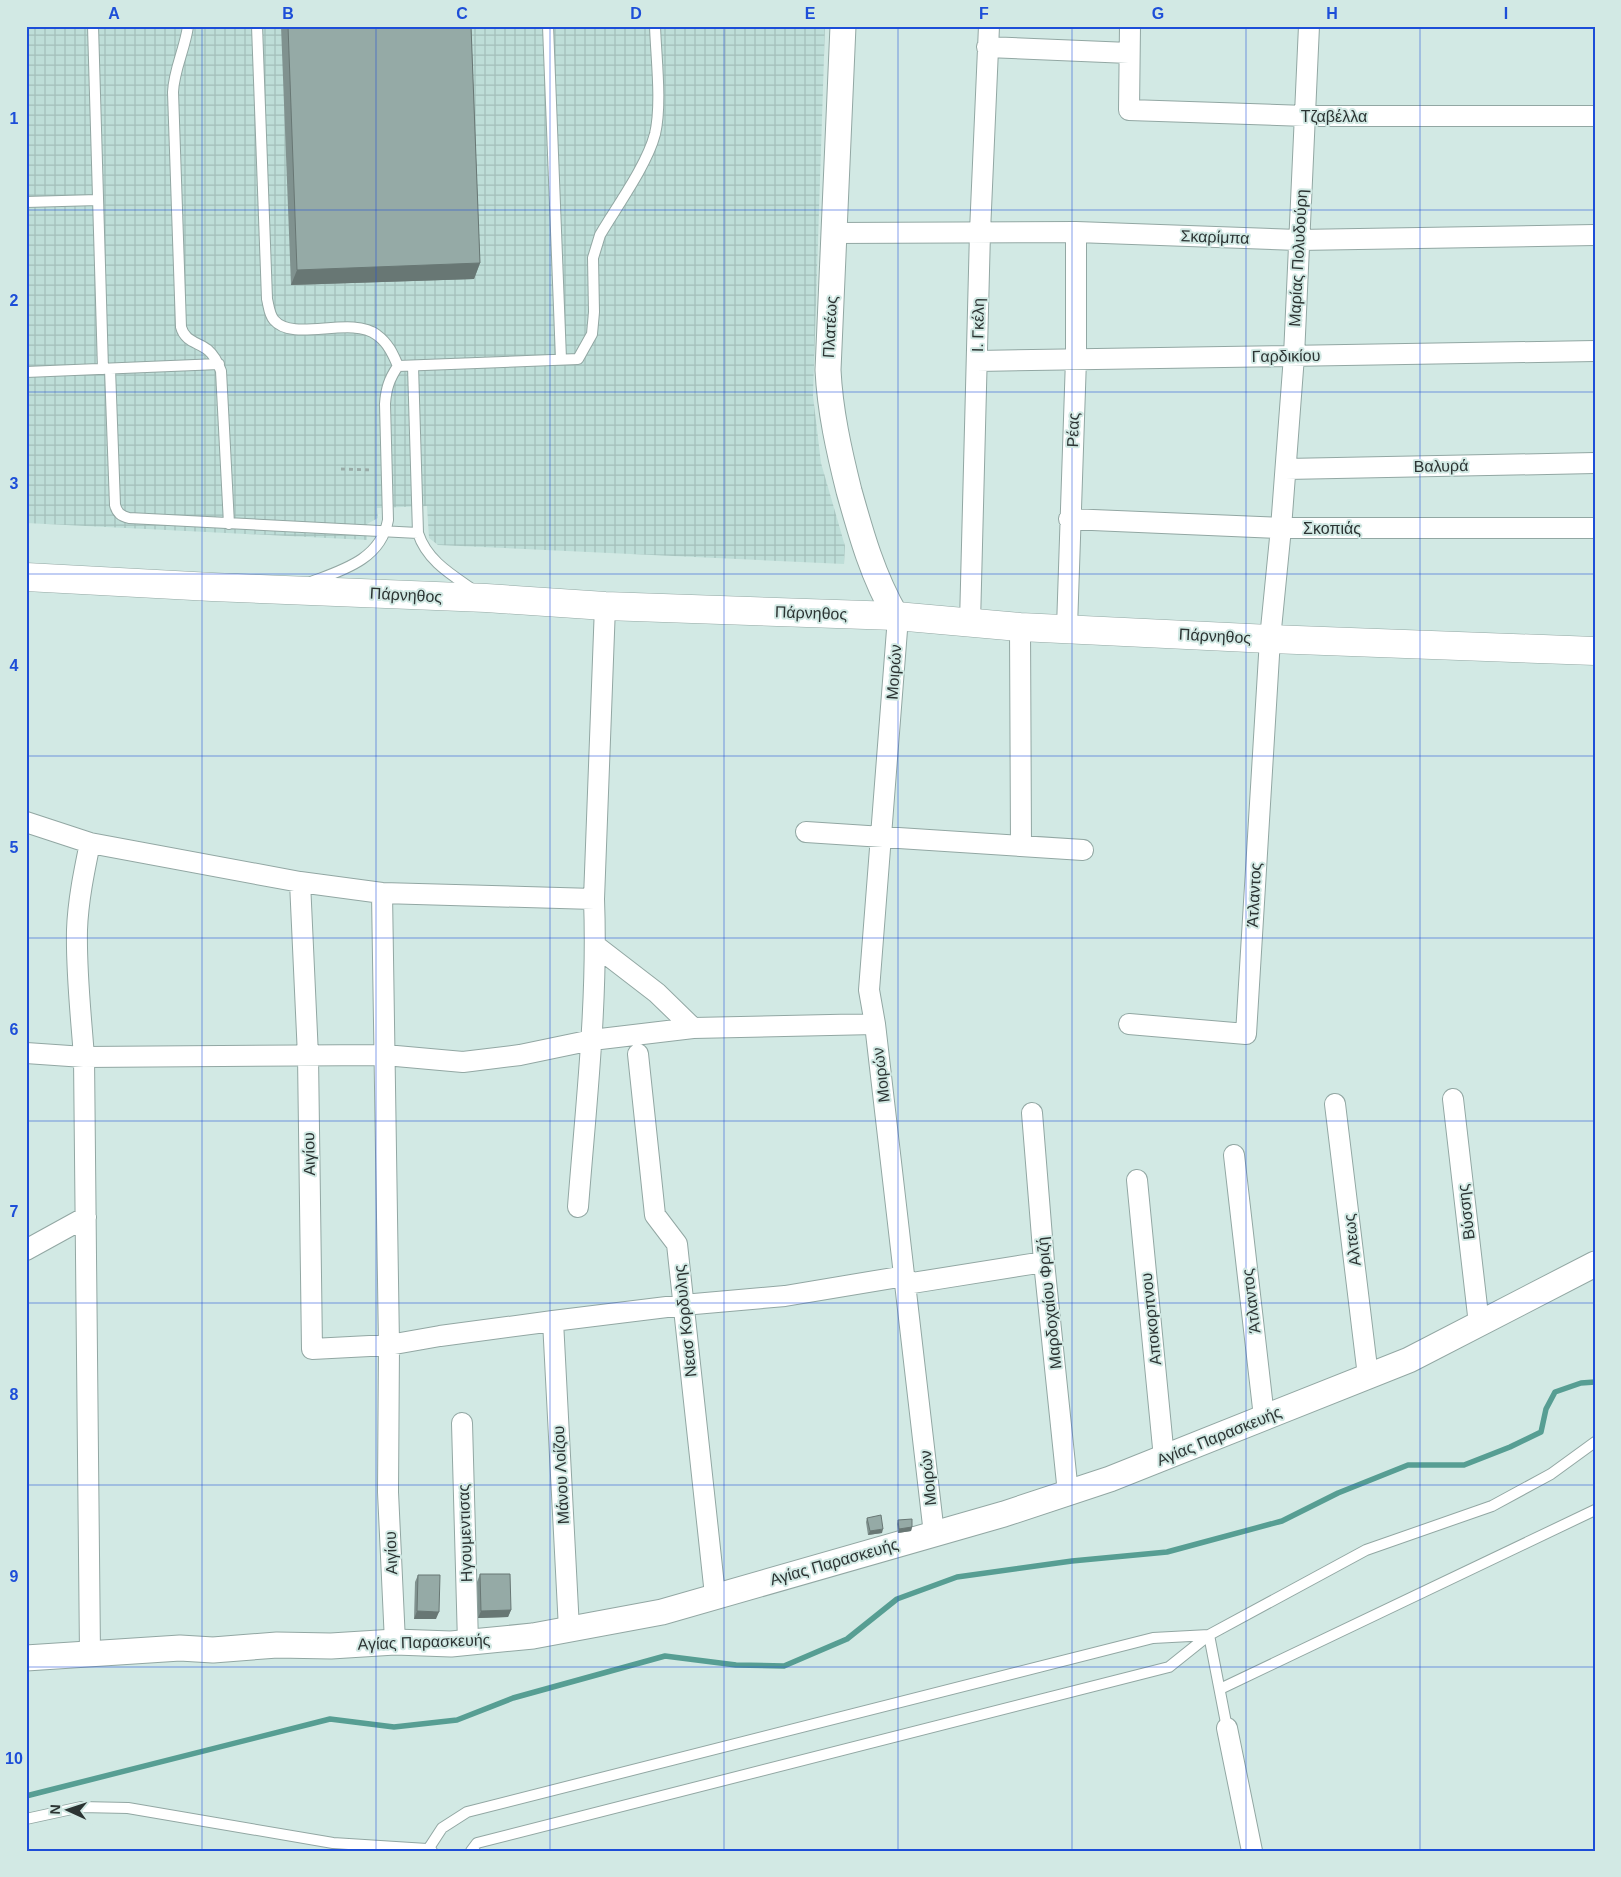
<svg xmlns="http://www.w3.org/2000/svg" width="1621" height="1877" font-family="Helvetica,sans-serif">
<defs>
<pattern id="industrial-grid" width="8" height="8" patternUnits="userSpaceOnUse" patternTransform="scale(1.25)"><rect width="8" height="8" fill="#beded8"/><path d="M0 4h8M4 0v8" fill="none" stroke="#a3bfba"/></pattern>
</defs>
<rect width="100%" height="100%" fill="#d2e9e4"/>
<path fill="url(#industrial-grid)" d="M26,26H825L813,396L821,463L845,546L844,564L438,545L429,538L427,506L377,508L378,518L367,524V540L26,523Z"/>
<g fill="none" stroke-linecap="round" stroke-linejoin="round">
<path stroke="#579e93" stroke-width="5.5" d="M26,1796L330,1719L394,1727L457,1720L513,1698L665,1656L736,1665L784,1666L847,1639L897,1599L957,1577L1072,1561L1167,1552L1282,1521L1338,1493L1408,1465H1464L1510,1447L1541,1432L1546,1409L1555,1392L1581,1383L1595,1382"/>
<g stroke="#92a7a3" stroke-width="12">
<path id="service" d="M93,26L103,369
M188,26C185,49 174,69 173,92L181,327C185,342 198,342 208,350C215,356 218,363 221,371L229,524
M257,26L267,299C269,307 269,314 274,320C293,343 351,315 377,335C388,343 393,354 398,366
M548,26L561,359
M26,202L98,200
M398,366L578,359L592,334L594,312L593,258L600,235C617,206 647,165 655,134C662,104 656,57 655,26
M413,366L418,533C427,561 452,575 475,591
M110,369L115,505C117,513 121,516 129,518L418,533
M26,372L219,364
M311,582C343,570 381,559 388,520L385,404C386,389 389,379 398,366
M1209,1635L1227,1728
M1220,1689L1595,1510
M26,1819L81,1807L128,1808L333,1843L427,1849L432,1851
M427,1851L442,1828L467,1812L1153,1638L1209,1635
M471,1851L477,1843L1169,1667L1209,1635L1366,1550L1492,1506L1551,1474L1595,1442"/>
</g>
<g stroke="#92a7a3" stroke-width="22">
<path id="minor" d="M1130,26L1129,110L1306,116H1595
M987,47L1129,53
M834,233L1076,232L1298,240L1595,235
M977,361L1595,351
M1286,469L1595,463
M1069,519L1281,528H1595
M896,616L897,630L869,990L875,1024L934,1534
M970,623L980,232L989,26
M1020,627L1021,846
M1067,628L1076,359V232
M26,822L90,843L300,882L382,893L594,899
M806,832L1083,850
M300,882L308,1056L312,1349L389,1345L440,1336L553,1321L683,1305L785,1296L905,1276
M382,893L389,1345L388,1492L395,1642
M596,946L657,993L693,1028L875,1024
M1129,1024L1246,1034L1270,639L1281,528L1294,356L1309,26
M26,1053L84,1057L385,1055L463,1062L520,1055L592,1040L693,1028
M638,1054L655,1215L677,1244L715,1595
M1453,1099L1479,1324
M1335,1104L1368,1376
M1032,1113L1044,1262L1068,1493
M1234,1155L1264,1417
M1137,1180L1164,1458
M578,1207C586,1104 598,1002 594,899L605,606
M26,1250L86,1217
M906,1284L1044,1262
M553,1321L569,1629
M462,1423L468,1643
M90,1654L84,1057C81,1015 76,973 77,930C78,901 84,872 90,843
M1227,1728L1252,1851"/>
</g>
<g stroke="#92a7a3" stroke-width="27">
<path id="tertiary" d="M843,26L828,370C830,411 839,451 849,491C861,534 873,577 896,616
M26,1658L180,1648L213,1650L277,1645L331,1646L395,1642L451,1644L533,1636L662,1612L1004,1514L1110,1479L1409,1360L1595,1264"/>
</g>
<g stroke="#92a7a3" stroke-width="29">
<path id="secondary" d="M26,577L212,587L486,598L605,606L896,616L1020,627L1270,639L1595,651"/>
</g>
<path stroke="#9aaca8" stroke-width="3" stroke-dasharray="4 4" stroke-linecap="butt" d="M341,469L373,470"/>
<use href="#service" stroke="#fff" stroke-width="10"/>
<use href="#minor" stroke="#fff" stroke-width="20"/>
<use href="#tertiary" stroke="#fff" stroke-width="25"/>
<use href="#secondary" stroke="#fff" stroke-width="28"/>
</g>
<path fill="#80928f" d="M281,26H471L480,263L474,279L291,285Z
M867,1518L882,1533L868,1535L866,1522Z
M898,1520L912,1527L911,1531L898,1533L897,1524Z
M480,1574L511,1610L508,1617L478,1618L477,1582Z
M418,1575L436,1619H414L415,1582Z"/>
<path fill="#687774" d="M480,263L474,279L291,285L297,270Z
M912,1527L911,1531L898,1533L899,1529Z
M883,1529L882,1533L868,1535L870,1531Z
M511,1610L508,1617L478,1618L481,1611Z
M417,1611L439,1612L436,1619H414Z"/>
<path fill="#95aaa6" stroke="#687774" d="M288,26H471L480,263L297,270Z
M881,1515L883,1529L870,1531L867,1518Z
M912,1519V1527L899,1529L898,1520Z
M480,1574H510L511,1610L481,1611Z
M418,1575H440L439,1612L417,1611Z"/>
<path fill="none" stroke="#1d4ed8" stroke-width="1" stroke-opacity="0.55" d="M202,26V1851M376,26V1851M550,26V1851M724,26V1851M898,26V1851M1072,26V1851M1246,26V1851M1420,26V1851M26,210H1595M26,392H1595M26,574H1595M26,756H1595M26,938H1595M26,1121H1595M26,1303H1595M26,1485H1595M26,1667H1595"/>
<g text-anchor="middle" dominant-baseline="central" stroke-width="4" stroke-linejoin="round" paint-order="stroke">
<g font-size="16" fill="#2c3433" stroke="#d2e9e4">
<text x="1334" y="116">Τζαβέλλα</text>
<text transform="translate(1215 237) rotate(2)">Σκαρίμπα</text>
<text transform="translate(1298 258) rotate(-87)">Μαρίας Πολυδούρη</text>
<text transform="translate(978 325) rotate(-89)">Ι. Γκέλη</text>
<text transform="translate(830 327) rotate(-87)">Πλατέως</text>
<text transform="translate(1286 356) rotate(-1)">Γαρδικίου</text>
<text transform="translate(1073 430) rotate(-88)">Ρέας</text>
<text transform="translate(1441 466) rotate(-1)">Βαλυρά</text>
<text x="1332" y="528">Σκοπιάς</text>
<text transform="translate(406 595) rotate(3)">Πάρνηθος</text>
<text transform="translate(811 613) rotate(2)">Πάρνηθος</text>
<text transform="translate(1215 636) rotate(3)">Πάρνηθος</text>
<text transform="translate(894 672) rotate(-86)">Μοιρών</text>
<text transform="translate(1254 895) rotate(-87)">Άτλαντος</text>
<text transform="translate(881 1075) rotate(-97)">Μοιρών</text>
<text transform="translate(309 1154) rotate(-91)">Αιγίου</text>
<text transform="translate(1466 1212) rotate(-97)">Βύσσης</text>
<text transform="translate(1352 1240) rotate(-97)">Αλτεως</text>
<text transform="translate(1251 1301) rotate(-97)">Άτλαντος</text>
<text transform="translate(1049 1303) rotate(-96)">Μαρδοχαίου Φριζή</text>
<text transform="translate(1151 1319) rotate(-96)">Αποκορπνου</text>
<text transform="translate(685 1321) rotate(-96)">Νεασ Κορδυλης</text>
<text transform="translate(1219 1436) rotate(-22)">Αγίας Παρασκευής</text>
<text transform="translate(561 1475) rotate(-93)">Μάνου Λοίζου</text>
<text transform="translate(928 1478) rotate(-96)">Μοιρών</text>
<text transform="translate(465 1533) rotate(-92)">Ηγουμεντισας</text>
<text transform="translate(391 1553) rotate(-92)">Αιγίου</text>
<text transform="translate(834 1562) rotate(-16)">Αγίας Παρασκευής</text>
<text transform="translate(424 1642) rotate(-2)">Αγίας Παρασκευής</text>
</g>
</g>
<rect width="1621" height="1877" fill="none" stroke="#d2e9e4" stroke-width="55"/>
<g transform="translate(68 1810) rotate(273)" stroke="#d2e9e4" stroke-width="4" paint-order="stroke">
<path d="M0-4L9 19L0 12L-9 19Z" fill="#2c3433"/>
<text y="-8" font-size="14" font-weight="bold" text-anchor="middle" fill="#2c3433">N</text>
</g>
<rect x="28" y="28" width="1566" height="1822" fill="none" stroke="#1d4ed8" stroke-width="2"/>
<g font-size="16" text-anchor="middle" font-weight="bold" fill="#1d4ed8">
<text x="114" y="19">A</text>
<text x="288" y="19">B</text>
<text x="462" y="19">C</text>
<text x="636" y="19">D</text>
<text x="810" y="19">E</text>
<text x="984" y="19">F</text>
<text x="1158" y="19">G</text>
<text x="1332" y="19">H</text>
<text x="1506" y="19">I</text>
<text x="14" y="124">1</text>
<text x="14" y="306">2</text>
<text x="14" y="489">3</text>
<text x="14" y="671">4</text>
<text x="14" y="853">5</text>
<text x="14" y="1035">6</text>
<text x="14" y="1217">7</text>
<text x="14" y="1400">8</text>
<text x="14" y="1582">9</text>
<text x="14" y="1764">10</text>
</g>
</svg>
